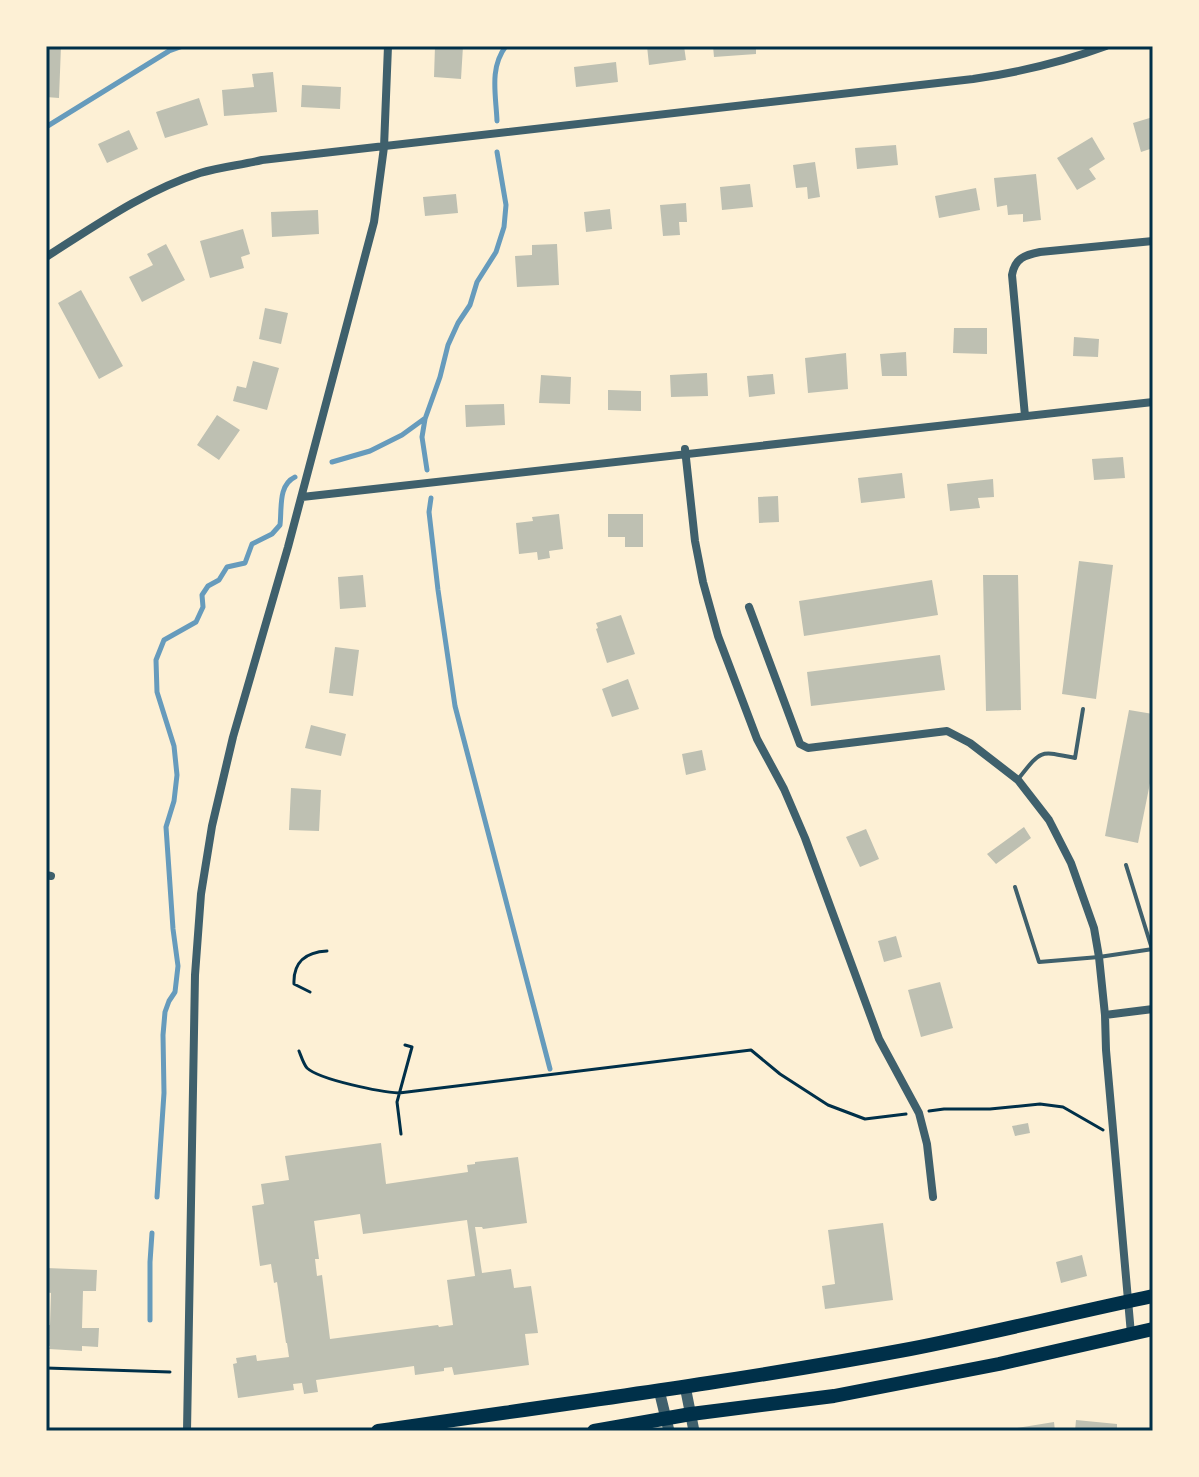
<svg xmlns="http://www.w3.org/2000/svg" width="1199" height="1477" font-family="'Varela Round',sans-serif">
<rect width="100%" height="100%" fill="#fdf0d5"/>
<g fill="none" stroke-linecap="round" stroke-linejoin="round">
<path stroke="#669bbc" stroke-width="5" d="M497,121C496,95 489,68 506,46
M46,127L169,51L183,46
M332,462L370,451L402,435L424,419
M427,470L422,437L425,419L440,377L448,345L458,323L470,305L477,282L496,252L504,227L506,205L497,152
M431,498L429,512L438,590L455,706L550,1069
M157,1197L164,1093L163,1035L165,1012L169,1001L175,992L178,966L173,929L166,827L174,801L177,775L174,746L157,692L156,660L164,640L196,622L203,607L202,595L208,586L219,580L227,567L245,563L252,544L272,534L280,525C282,508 278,485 295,477
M150,1320V1262L152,1233"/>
</g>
<path fill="#bec0b2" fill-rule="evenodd" d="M46,46H61L59,98L46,97Z
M435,46H463L461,79L434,77Z
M647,46H684L686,60L649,65Z
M713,46H756V54L714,57Z
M616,62L618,82L576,87L574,67Z
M273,72L277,112L224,116L222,90L254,87L252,74Z
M302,85L341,87L340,109L301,107Z
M199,98L208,125L165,138L156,112Z
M1153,117V148L1141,152L1133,123Z
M129,130L138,149L107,163L98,144Z
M1092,137L1105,159L1089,169L1096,179L1077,190L1057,158Z
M896,145L898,165L857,169L855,148Z
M815,162L820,197L808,199L807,187L796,188L793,165Z
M1036,174L1041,220L1023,222V214L1008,215L1007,205L997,207L994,178Z
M750,184L753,207L722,210L720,187Z
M976,188L980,210L939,218L935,196Z
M456,194L458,213L425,216L423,197Z
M686,203L687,222H679L680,235L663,236L660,205Z
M610,209L612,229L586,232L584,212Z
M318,210L319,234L272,237L271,212Z
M243,229L250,254L241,257L244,268L210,278L200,241Z
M166,244L185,280L142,302L129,277L153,265L147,254Z
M557,244L559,285L517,287L515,256L532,255V245Z
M81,290L123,366L99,379L58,303Z
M265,308L288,313L281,344L259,339Z
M954,328H987V354L953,353Z
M1074,337L1099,339L1098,357L1073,356Z
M906,352L907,376H882L880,354Z
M846,353L848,389L808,393L805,358Z
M253,361L279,368L267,410L233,401L237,386L246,388Z
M707,373L708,396L671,397L670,375Z
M773,374L775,394L749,397L747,376Z
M541,375L571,377L570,404L539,403Z
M608,390L641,391V411L608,410Z
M504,404L505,425L466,427L465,405Z
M217,415L240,430L219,460L197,445Z
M1123,457L1125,478L1094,480L1092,459Z
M902,473L905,498L861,503L858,478Z
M993,479L994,497L978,498L980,508L950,511L947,484Z
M778,496L779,522L759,523L758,497Z
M559,514L563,549L549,551L550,558L538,560L537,552L519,554L516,523L533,521L532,517Z
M608,514H643V547H625V537H608Z
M1079,561L1113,565L1096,699L1062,694Z
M363,575L366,607L340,609L338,577Z
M983,575H1018L1021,710L986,711Z
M932,580L938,615L804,636L799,601Z
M621,615L635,654L607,663L596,629L598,628L596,623Z
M335,647L359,650L353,696L329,693Z
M940,655L945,690L811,706L807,672Z
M628,679L639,709L612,717L602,689Z
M1129,710L1153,714V768L1138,843L1105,836Z
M311,725L346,734L341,756L305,748Z
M702,750L706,770L686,775L682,754Z
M291,788L321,790L319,831L289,830Z
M1024,827L1031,838L996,864L987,854Z
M866,829L879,859L860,867L846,837Z
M896,936L902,957L884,962L878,941Z
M940,982L953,1028L921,1037L908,990Z
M1028,1123L1030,1133L1015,1136L1012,1126Z
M381,1143L386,1184L468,1172L467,1165L475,1164V1162L518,1157L527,1223L483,1229L482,1227H475L482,1273L511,1269L514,1288L531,1286L538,1333L525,1334L529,1365L454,1375L452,1367L444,1368V1371L415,1375L414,1366L316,1380L318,1392L304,1394L302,1383L293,1384L294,1390L238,1398L233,1364L237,1363L236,1358L256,1355L257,1361L289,1357L287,1343H286L277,1282L274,1283L271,1264L260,1266L252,1206L264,1204L261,1184L289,1180L285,1156ZM360,1214L363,1234L467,1220L475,1276L447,1280L453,1325L439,1327L438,1325L330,1339L322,1275L317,1276L315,1259H319L314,1221Z
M883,1223L893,1300L825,1309L822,1286L835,1284L828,1230Z
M1082,1255L1087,1276L1061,1283L1056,1262Z
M46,1268L97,1270L96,1291H83L82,1328H99L98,1347L82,1346V1351L49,1349L50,1346H46V1325H50L51,1293L46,1292Z
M1076,1420L1117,1424V1431H1075Z
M1054,1422L1055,1431H1018L1017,1428Z"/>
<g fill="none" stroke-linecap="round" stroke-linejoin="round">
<path stroke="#003049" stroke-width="3" d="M310,992L294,984C293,962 306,952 327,951
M299,1051C301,1056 304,1065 307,1068C320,1080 381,1092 399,1093L751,1050L780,1074L828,1105L865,1119L906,1114
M929,1111L944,1109H990L1040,1104L1063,1107L1103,1130
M401,1134L397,1102L412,1047L405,1045
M46,1368L170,1372"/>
<path stroke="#3f606c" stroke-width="4" d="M1019,778C1042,749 1039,751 1075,758L1083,709
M1126,865L1152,949
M1015,887L1039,962L1099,957L1153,949
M812,1431H816"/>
<path stroke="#3f606c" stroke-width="8" d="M46,257C95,226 144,191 200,173C220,167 241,165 262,160L973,79C1021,72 1060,63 1106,46
M1025,416L1012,275C1015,258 1025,255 1040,252L1153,241
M685,449L695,541L703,582L718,636L757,739L784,789L805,838L879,1039L919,1113L927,1144L933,1197
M302,497L1153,402
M749,607L800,744L808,748L947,731L970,743L1018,780L1049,820L1071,863L1094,928L1099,957L1105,1015
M46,875L51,876
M1131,1334L1106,1050L1105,1015L1153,1009
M187,1431L195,975L201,894L212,826L233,737L288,547L374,222L384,147L388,46"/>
<path stroke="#3f606c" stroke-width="11" d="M685,1386L694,1431
M659,1390L669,1431"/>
<path stroke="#003049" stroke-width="14" d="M378,1431C555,1405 734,1382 910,1349C992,1333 1072,1313 1153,1296
M594,1431L691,1414L834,1396L999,1364L1153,1329"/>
</g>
<rect width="1199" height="1477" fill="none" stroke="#fdf0d5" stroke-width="96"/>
<rect x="48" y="48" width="1103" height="1381" fill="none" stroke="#003049" stroke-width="3"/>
</svg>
